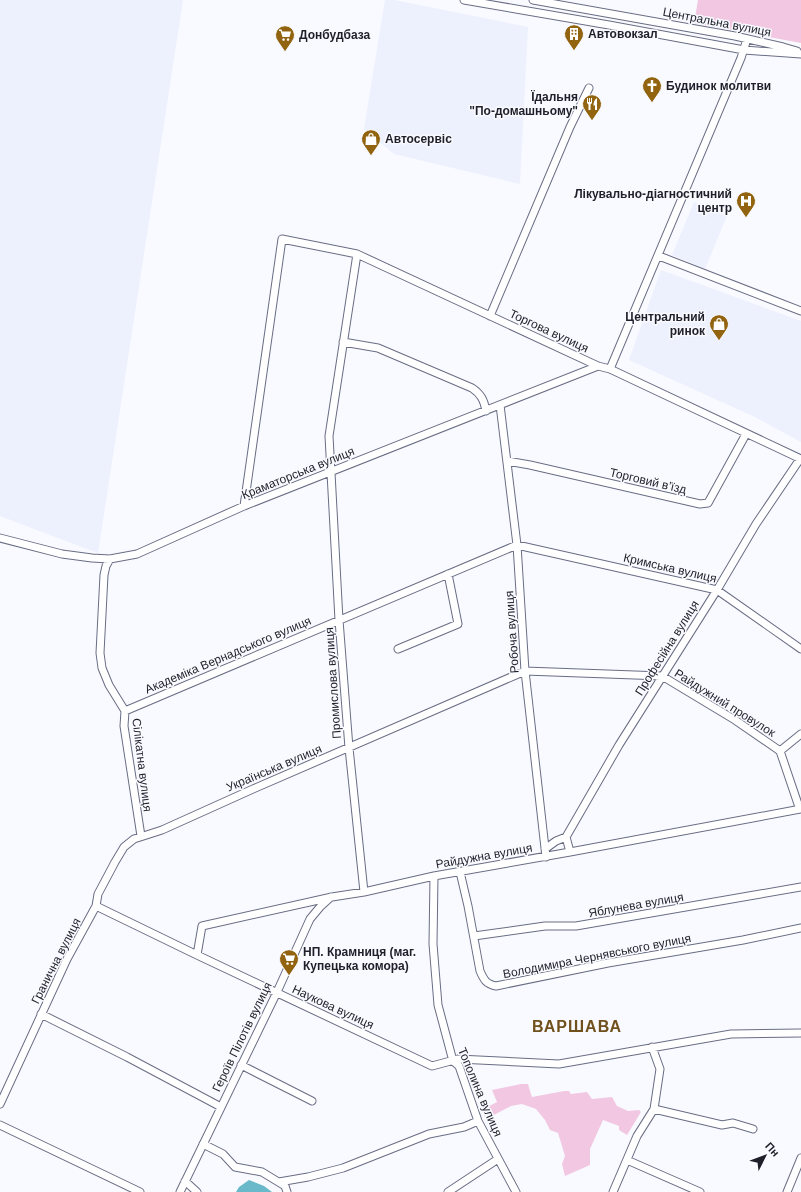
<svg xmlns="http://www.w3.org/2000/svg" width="801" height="1192" font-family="Helvetica,sans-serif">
<rect width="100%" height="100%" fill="#f9faff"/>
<path fill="#edf0fd" d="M0,0H183L98,553L0,516Z
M385,0H394L528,27L520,184L394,154L364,129Z
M694,202L727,216L705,269L672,255Z
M661,270L801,321V442L755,417L629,360Z"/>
<path fill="#f2c7e2" d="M698,0H801V43L694,23Z
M521,1084H528L530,1091L532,1097L564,1091H569L571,1094L587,1092L592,1099L612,1097L617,1106L628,1111L639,1110L641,1112L627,1135L619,1130V1126L603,1120L590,1149V1165L565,1176L562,1164L565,1156L558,1133L550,1130L545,1120L536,1109L522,1104L511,1106L486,1119L482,1110L497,1102L492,1090Z"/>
<path fill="#69b9ca" d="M249,1180L264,1186L272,1192H236L239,1187Z"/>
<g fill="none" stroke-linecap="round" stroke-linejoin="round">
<g stroke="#696d84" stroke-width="9">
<path id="minor" d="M464,0L609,25L744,50L801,54
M533,0L735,36L783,47L797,51
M357,254L329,436L339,620L349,748L364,892
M659,256L801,311
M490,316L570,127L589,88
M343,342L378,348L472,388C481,394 484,400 486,411
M610,369L741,58L747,39
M500,405L517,545L525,671L546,857
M507,461L530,465L700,504L708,503L746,434
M244,506L282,239L357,254L598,366L610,369L801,459
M0,538L62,554L92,558L110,559L137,554L244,506L598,366
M110,559L106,566L104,575L100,653L102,668L109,685L125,711L124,726L141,836
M398,649L458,624L448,574
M125,711L517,545L717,590L801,649
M780,751L801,734
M545,849L556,841L566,837
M570,852L566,837L619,745L717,590L756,524L800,459
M460,872L468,906L480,971C484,980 486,984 496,986L608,963L743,940L801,928
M434,876L433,944L438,1005L453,1061L459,1066L478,1121L516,1192
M96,906L197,955L432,1066L458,1059L559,1064L731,1034L801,1033
M474,936L545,926H576L801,887
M197,955L202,926L332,897L364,892L434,876L570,852L801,809
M41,1014L127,1057L221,1107
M241,1065L312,1101
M0,1104L67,959L96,906L98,894L115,862L124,847L134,839L162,830L253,789L525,671L662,676L735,720L780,751L798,804L801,807
M654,1109L722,1125L733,1123L753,1129
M0,1125L140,1192
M203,1144L223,1154L235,1167L262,1172L285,1186L287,1192
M627,1160L700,1192
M185,1181L197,1192
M279,1182L308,1177L343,1168L429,1134L464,1127L478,1121
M180,1192L277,992L310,919L320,907L331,897
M448,1192L498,1159
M613,1192L637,1136L654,1109L660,1069L652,1047
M787,1192L801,1158"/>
</g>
<use href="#minor" stroke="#fff" stroke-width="7"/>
</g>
<defs>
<g id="building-pin" transform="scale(1)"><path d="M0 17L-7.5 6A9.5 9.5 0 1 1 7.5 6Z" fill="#926410" stroke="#f9faff"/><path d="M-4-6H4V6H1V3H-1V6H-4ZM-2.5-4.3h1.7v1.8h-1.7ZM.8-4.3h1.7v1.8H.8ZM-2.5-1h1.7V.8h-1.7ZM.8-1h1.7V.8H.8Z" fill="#fff"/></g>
<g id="supermarket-pin" transform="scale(1)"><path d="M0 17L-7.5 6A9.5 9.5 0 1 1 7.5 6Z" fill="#926410" stroke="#f9faff"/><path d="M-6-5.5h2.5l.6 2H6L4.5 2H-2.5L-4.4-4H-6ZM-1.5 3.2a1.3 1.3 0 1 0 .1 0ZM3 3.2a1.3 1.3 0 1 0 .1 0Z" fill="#fff"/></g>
<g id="church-pin" transform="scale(1)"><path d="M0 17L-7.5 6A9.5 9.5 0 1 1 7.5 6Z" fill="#926410" stroke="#f9faff"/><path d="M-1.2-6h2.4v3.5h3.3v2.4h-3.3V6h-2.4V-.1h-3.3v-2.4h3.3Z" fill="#fff"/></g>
<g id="restaurant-pin" transform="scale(1)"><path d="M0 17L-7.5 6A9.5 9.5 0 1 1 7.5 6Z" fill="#926410" stroke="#f9faff"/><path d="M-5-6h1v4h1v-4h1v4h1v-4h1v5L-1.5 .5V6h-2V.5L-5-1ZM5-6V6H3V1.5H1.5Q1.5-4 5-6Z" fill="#fff"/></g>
<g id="shop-pin" transform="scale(1)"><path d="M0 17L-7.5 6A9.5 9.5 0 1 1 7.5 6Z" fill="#926410" stroke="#f9faff"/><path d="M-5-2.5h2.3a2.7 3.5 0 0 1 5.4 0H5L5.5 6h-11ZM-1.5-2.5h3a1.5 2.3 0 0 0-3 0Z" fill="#fff"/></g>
<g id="hospital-pin" transform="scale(1)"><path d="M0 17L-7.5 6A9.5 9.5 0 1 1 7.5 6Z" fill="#926410" stroke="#f9faff"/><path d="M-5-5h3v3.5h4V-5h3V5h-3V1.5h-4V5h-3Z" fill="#fff"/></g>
</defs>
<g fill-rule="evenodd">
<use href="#building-pin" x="574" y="34"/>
<use href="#supermarket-pin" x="285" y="35"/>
<use href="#church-pin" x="652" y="86"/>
<use href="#restaurant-pin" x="592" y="104"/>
<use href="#shop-pin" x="371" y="139"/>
<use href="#hospital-pin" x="746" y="201"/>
<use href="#shop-pin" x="719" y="324"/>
<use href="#supermarket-pin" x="289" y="959"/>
</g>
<g text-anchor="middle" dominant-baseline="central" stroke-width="3" stroke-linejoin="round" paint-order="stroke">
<g font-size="12" fill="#1e1f29" stroke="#f9faff">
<text transform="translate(717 22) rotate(11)">Центральна вулиця</text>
<text transform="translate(549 331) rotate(25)">Торгова вулиця</text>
<text transform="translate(298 473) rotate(-22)">Краматорська вулиця</text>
<text transform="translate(648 481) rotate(13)">Торговий в’їзд</text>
<text transform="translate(670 568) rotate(13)">Кримська вулиця</text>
<text transform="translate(512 632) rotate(-94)">Робоча вулиця</text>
<text transform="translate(667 648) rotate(-58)">Професійна вулиця</text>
<text transform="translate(228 655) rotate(-23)">Академіка Вернадського вулиця</text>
<text transform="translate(333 683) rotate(-94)">Промислова вулиця</text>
<text transform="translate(725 703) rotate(32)">Райдужний провулок</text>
<text transform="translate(142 765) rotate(83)">Сілікатна вулиця</text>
<text transform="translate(274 768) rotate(-23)">Українська вулиця</text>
<text transform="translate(484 856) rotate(-10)">Райдужна вулиця</text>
<text transform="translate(636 905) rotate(-10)">Яблунева вулиця</text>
<text transform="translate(597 956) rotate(-11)">Володимира Чернявського вулиця</text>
<text transform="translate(56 961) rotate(-63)">Гранична вулиця</text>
<text transform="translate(333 1007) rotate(25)">Наукова вулиця</text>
<text transform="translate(242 1037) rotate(-64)">Героїв Пілотів вулиця</text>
<text transform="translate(480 1092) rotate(67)">Тополина вулиця</text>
</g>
<g font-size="12" font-weight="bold" fill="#1e1f29" stroke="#f9faff" text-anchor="start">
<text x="588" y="34">Автовокзал</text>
<text x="299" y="35">Донбудбаза</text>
<text x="666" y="86">Будинок молитви</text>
<text x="578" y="97" text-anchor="end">Їдальня<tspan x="578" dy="14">"По-домашньому"</tspan></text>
<text x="385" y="139">Автосервіс</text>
<text x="732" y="194" text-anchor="end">Лікувально-діагностичний<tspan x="732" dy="14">центр</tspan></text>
<text x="705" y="317" text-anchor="end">Центральний<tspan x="705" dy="14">ринок</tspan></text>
<text x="303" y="952">НП. Крамниця (маг.<tspan x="303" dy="14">Купецька комора)</tspan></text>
</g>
<g font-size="16" font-weight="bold" letter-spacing="1" fill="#70501c" stroke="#f9faff">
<text x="577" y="1026">ВАРШАВА</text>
</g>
</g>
<g transform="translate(765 1156) rotate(48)" stroke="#f9faff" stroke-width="3" paint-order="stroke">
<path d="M0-3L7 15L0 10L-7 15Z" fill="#1e1f29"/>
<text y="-6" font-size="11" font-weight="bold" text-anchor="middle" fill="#1e1f29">Пн</text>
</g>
</svg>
